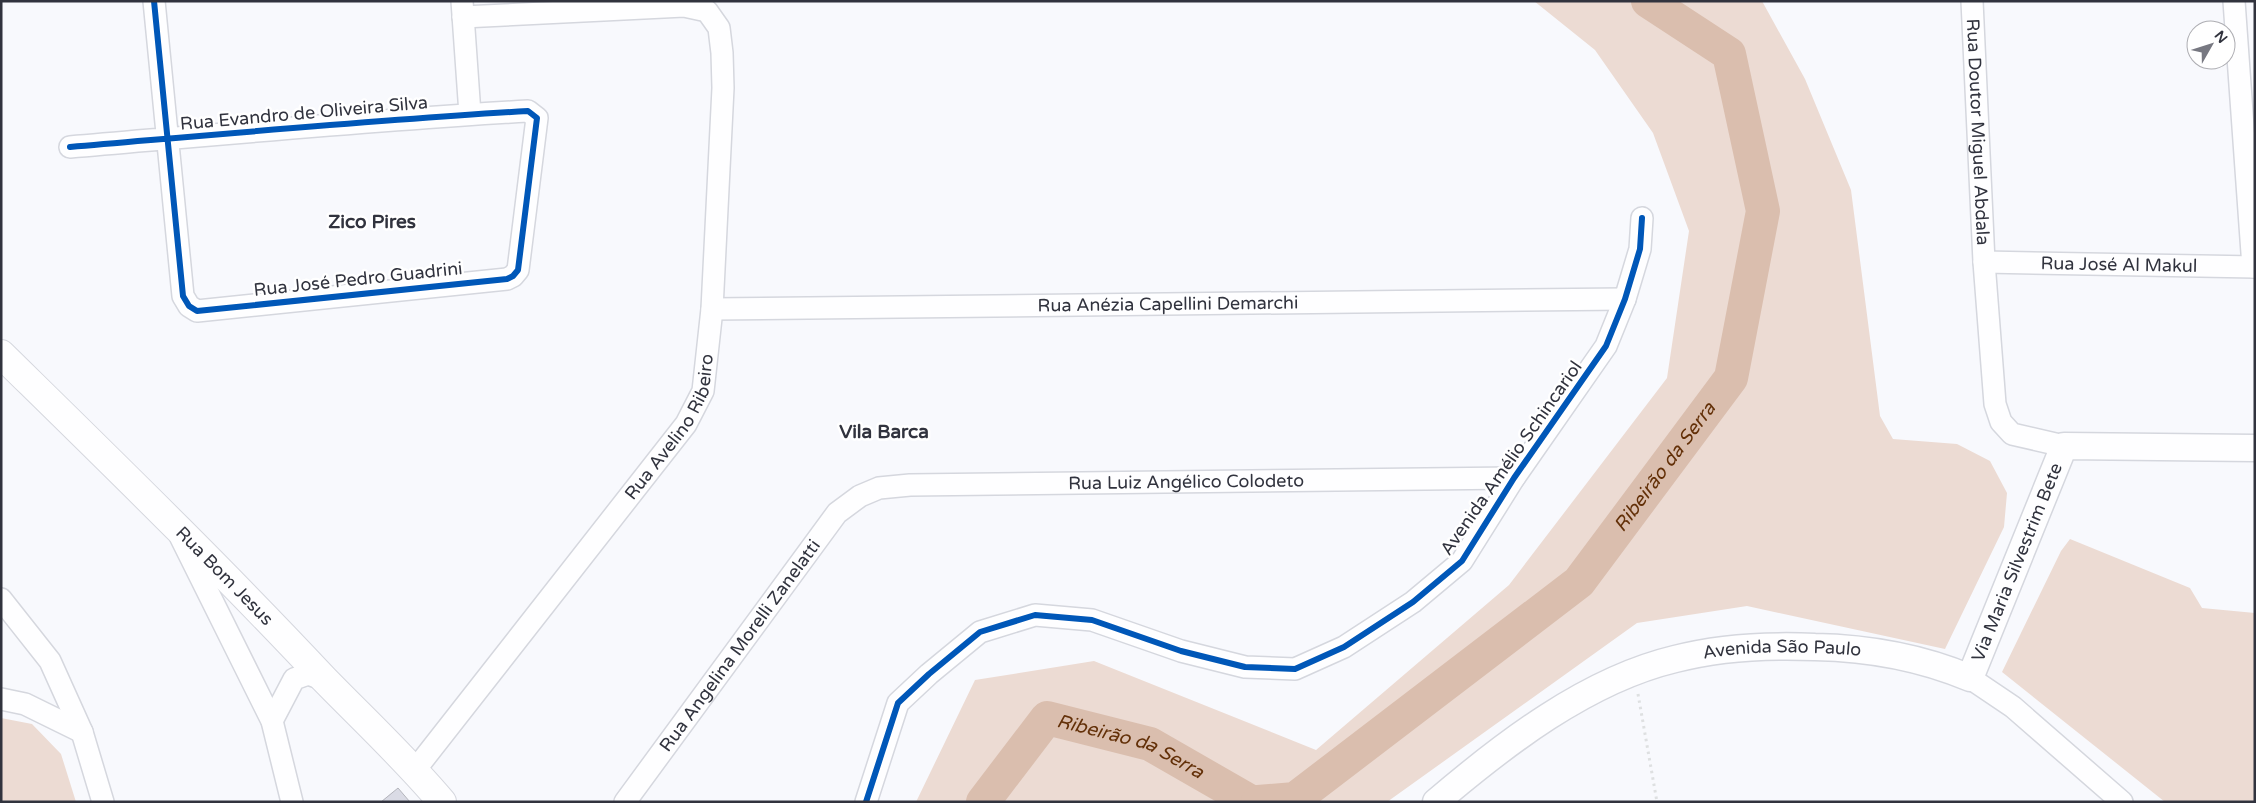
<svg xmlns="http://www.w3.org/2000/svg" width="2256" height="803" font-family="'Varela Round',sans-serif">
<defs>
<filter id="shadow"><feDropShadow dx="-4.5" dy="4.5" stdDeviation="0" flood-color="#0004"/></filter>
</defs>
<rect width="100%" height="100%" fill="#f8f9fd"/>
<path fill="#ecdbd3" d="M1534,1H1762L1805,79L1851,190L1880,416L1893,439L1957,444L1990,461L2007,493L2004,527L1945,649L1747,606L1637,623L1387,802H916L975,680L1094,661L1316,750L1509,585L1667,378L1689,231L1653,133L1595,50Z
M2070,539L2190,588L2202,608L2255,613V802H2165L2002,672L2061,551Z
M1,718L32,724L61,754L76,802H1Z"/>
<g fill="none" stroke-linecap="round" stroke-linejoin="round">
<g stroke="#dabeae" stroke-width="34">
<path id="s1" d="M983,802L1047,718L1150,744L1251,802"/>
<path id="s2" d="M1258,802L1295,799L1579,582L1731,378L1763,211L1729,54L1648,1"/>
</g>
</g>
<path fill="#dadbe5" stroke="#b3b4bb" filter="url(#shadow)" d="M398,788L410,802H381Z"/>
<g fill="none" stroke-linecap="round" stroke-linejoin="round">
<g stroke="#d5d7de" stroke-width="24">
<g id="minor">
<path d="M462,1L470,114"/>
<path id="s3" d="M1972,1L1984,262L1995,404L2001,422L2012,434L2064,446"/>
<path d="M2234,1L2253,267"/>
<path d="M70,147C223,134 375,120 528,111L537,118L518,270L513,276L507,279L197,311L189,306L183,296L154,1"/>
<path id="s4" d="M1984,262L2255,267"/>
<path id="s5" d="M712,309L1625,299"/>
<path d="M181,538L272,721L292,802"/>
<path d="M1,599L50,661L82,732L103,802"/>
<path d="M1970,678L2013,707L2122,802"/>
<path d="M1,699L25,704L82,732"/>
<path d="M272,721L294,679L308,674L326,680"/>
<path id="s6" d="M415,770L686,424L703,391L712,309L723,88L722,53L719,28L707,11L684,6L463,17"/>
<path id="s7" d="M625,802L837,513L860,496L879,488L910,485L1514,478"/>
<path d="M866,802L898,703L929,674L980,632L1035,615L1092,620L1181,651L1245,667L1295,669L1344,647L1413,602L1462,561L1514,478L1606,346L1625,299L1640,249L1642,218"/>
</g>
</g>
<g stroke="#d5d7de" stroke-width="29">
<g id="tertiary">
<path id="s8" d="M1436,802C1504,744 1587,680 1675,659C1721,647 1768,645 1815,647C1868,648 1920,657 1970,678L2064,446L2255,448"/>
</g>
</g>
<g stroke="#d5d7de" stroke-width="30">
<g id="secondary">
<path id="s9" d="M1,354C110,461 219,567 324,679C364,720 405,758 442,802"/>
</g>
</g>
<path stroke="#dee0e1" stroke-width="3" stroke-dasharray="2.5 4" stroke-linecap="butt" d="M1638,694L1657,802"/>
<use href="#minor" stroke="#fefeff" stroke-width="21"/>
<use href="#tertiary" stroke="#fefeff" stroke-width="26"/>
<use href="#secondary" stroke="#fefeff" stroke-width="28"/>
<g stroke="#fff" stroke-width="9">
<path id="cycleway" d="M70,147C223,134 375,120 528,111L537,118L518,270L513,276L507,279L197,311L189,306L183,296L154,1
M866,802L898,703L929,674L980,632L1035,615L1092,620L1181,651L1245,667L1295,669L1344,647L1413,602L1462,561L1514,478L1606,346L1625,299L1640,249L1642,218"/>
</g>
<use href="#cycleway" stroke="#0057b8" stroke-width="6"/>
</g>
<g text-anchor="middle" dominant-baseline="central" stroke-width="5" stroke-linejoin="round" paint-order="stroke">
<g font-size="18" fill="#31333e" stroke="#fff">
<text transform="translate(304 113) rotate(-5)">Rua Evandro de Oliveira Silva</text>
<text stroke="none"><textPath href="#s3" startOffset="131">Rua Doutor Miguel Abdala</textPath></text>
<text stroke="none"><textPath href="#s4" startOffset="135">Rua José Al Makul</textPath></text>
<text transform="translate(358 279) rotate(-6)">Rua José Pedro Guadrini</text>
<text stroke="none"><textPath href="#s5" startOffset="456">Rua Anézia Capellini Demarchi</textPath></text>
<text stroke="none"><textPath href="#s6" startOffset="430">Rua Avelino Ribeiro</textPath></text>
<text transform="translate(1511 458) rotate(-55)">Avenida Amélio Schincariol</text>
<text stroke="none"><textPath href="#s7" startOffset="715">Rua Luiz Angélico Colodeto</textPath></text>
<text stroke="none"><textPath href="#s8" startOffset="706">Via Maria Silvestrim Bete</textPath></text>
<text stroke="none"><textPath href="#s9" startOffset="315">Rua Bom Jesus</textPath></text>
<text stroke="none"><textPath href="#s7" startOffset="194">Rua Angelina Morelli Zanelatti</textPath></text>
<text stroke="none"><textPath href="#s8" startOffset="389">Avenida São Paulo</textPath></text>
</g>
<g font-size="19" font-weight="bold" fill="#31333e" stroke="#fff">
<text x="372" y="222">Zico Pires</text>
<text x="884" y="432">Vila Barca</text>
</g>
<g font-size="19" font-style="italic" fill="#633008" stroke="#fff">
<text stroke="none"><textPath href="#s2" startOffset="538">Ribeirão da Serra</textPath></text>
<text stroke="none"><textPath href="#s1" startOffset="194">Ribeirão da Serra</textPath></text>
</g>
</g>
<rect width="2256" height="803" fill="none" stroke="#31333e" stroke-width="5"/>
<g transform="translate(2211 45) rotate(51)"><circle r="24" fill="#ffffff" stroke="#adadb2"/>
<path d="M0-4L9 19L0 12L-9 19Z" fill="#777881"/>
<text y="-8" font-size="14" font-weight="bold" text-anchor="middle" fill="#31333e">N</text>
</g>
</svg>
